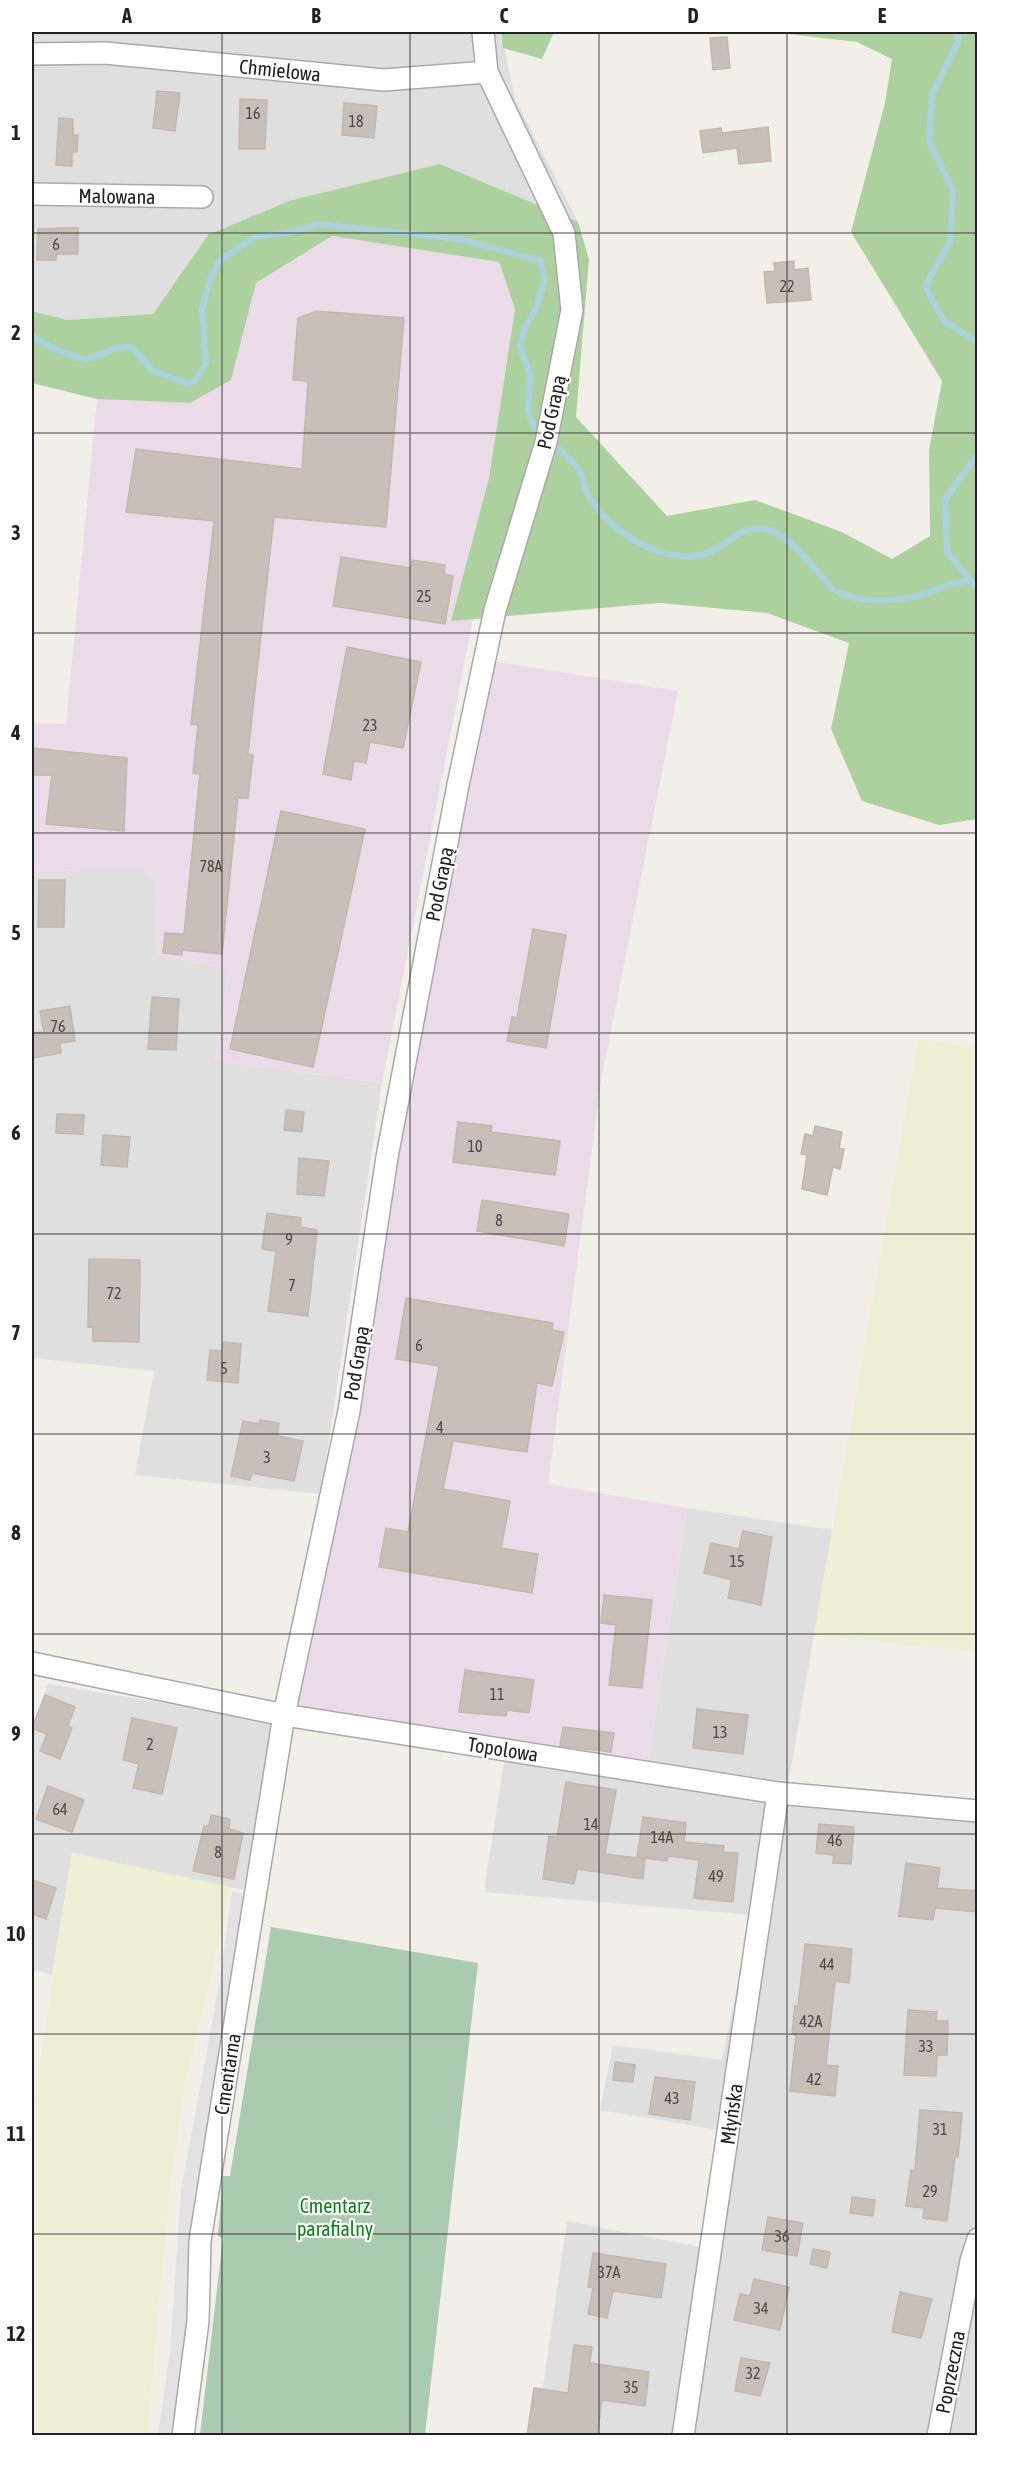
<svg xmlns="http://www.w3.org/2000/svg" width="1009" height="2467" font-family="'Asap Condensed',sans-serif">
<rect width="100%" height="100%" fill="#f2efe9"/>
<path fill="#e0dfdf" d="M32,32H501L515,99L578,222L440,164L208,235L153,314L67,320L32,311Z
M140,868L155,879L156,955L229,969L215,1061L382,1083L321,1494L135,1475L154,1371L32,1358V872Z
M687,1508L832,1530L787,1791L977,1801V2435H536L567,2221L700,2247L718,2130L600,2110L613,2045L722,2060L752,1915L484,1892L507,1742L648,1762Z
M48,1684L278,1722L243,1890L72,1853L52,1975L32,1969V1728Z"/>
<path fill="#ebdbe8" d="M332,236L499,262L515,309L489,478L451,620L473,619L382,1083L215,1061L229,969L156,955L155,879L140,868L32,872V723L66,724L97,399L190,403L231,380L256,283Z
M492,661L678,691L601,1081L548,1484L687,1508L648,1762L294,1711Z"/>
<path fill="#eef0d5" d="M918,1039L977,1048V1652L814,1635Z
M72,1853L232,1887L186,2080L171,2178L147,2435H32V2114Z"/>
<path fill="#add19e" d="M501,32H554L542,59L503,48Z
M771,32H977V819L939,825L862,801L831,729L849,643L767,613L660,603L451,621L489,478L515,309L499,262L332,236L256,283L231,380L190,403L97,399L32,383V311L67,320L153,314L208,235L289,201L440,164L578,222L589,259L576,417L667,516L755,500L842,532L892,559L930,536L929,450L942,381L851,232L885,103L892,59L857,42Z"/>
<path fill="#aacbaf" d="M271,1927L478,1963L425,2435H200L223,2238L218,2236L223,2176H230Z"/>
<path fill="#e2e2e2" d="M232,1892L246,1894L218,2071L195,2192L184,2352L173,2432L172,2435L158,2436L170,2352L181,2191L220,1980Z"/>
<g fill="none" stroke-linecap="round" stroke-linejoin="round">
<path stroke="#aad3df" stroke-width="6" d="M958,32V42L932,95L929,141L953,191L950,242L925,286L943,320L978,343
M32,336L54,349L85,360L117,348L132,347L152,370L187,384L196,380L206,362L202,309L210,280L219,261L255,237L292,232L318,224L460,239L541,261L544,281L537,307L524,329L520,347L530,373L528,411L534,428
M555,446C564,453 578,466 582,476C584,480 583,485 585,489C602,527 655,561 696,556C721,554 737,524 765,529C788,533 808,562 823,578C827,582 831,589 836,591C864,605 904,602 933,591C947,586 956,581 971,581
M978,454L945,499L947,552L978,589"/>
</g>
<path fill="#c7bfb8" stroke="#c4b6ab" stroke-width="1.5" d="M727,37L730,68L713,70L710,38Z
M157,91L180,93L175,131L153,128Z
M240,99L267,100L265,149H239Z
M344,103L377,106L374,138L342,135Z
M59,118L73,119V135H78L77,152H72V166L56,165Z
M768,127L771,161L739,164L737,148L703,153L700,131L721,128L722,133Z
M65,228H78V254H57L56,260H37L38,229Z
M794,261V270L808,268L811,300L767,303L764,272L775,271L774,263Z
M317,311L404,318L386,527L274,517L248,754L253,755L248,798H238L222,954L182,950V955L163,953L165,933L184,934L200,774L193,773L198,725L191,724L214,521L126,512L136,449L302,469L308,381L293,380L298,318Z
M341,557L411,568L412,560L445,565L444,574L453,576L445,624L333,606Z
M347,647L421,662L403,748L370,742L366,763L354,761L351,780L323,774Z
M32,748L127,758L124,831L46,824L52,775H32Z
M281,811L365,829L313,1067L230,1049Z
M39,880H65L64,927H38Z
M533,929L566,935L546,1048L507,1041L512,1017L517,1018Z
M152,997L179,999L176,1050L148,1049Z
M70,1006L75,1041L60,1043L61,1053L32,1058V1033L44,1032L40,1011Z
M286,1110L304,1112L302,1132L284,1130Z
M57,1114L84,1115L83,1134L56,1133Z
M458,1122L492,1126L491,1132L560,1141L555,1175L453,1162Z
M815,1126L842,1132L839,1148L844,1149L840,1169L833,1167L827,1195L802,1189L807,1155L801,1154L805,1134L813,1136Z
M103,1135L130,1137L127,1167L101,1165Z
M299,1158L329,1161L324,1196L297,1194Z
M482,1200L569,1214L564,1246L477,1231Z
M267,1213L301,1218L300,1227L317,1230L308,1316L268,1311L276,1251L262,1249Z
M89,1259L140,1260L139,1342L93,1341V1327H88Z
M406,1298L553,1323L552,1330L564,1332L552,1386L537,1383L527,1452L453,1441L443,1489L510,1501L501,1548L538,1554L532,1593L379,1567L386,1528L408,1532L439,1366L396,1359Z
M223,1342L241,1344L238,1383L207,1380L210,1350L222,1351Z
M260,1420L279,1423L277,1436L303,1441L294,1481L252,1473L250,1480L231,1476L243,1421L259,1424Z
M743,1531L772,1537L761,1605L728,1598L732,1580L704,1573L711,1543L739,1549Z
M604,1595L652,1600L642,1688L609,1685L616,1625L601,1623Z
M465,1670L534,1680L529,1713L507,1710L506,1716L459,1712Z
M45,1695L75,1707L68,1726L72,1728L60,1759L40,1751L47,1734L32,1728Z
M697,1709L748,1715L743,1754L693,1748Z
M132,1718L177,1728L162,1794L133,1788L139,1764L123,1760Z
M563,1727L614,1733L611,1752L560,1746Z
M566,1782L616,1790L605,1854L645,1859L643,1879L577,1869L574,1884L543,1879L549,1836L557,1837Z
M48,1786L84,1800L72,1832L36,1819Z
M211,1815L230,1819L229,1829L243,1833L234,1879L193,1871L204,1826H209Z
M643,1817L686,1823L684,1842L724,1846L723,1852L738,1853L733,1902L694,1898L699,1860L668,1856L667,1861L637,1857Z
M819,1824L854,1827L851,1864L833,1863L834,1855L816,1853Z
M906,1863L940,1868L937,1888L978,1891V1912L935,1908L933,1920L899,1916Z
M32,1880L56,1888L46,1919L32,1914Z
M805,1944L852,1949L849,1983L835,1981L826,2065L838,2066L835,2096L790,2091L796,2035L792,2034L795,2006H798Z
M908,2010L937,2012L936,2021H948L947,2055H937L936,2076L904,2075Z
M615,2062L635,2065L633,2082L613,2080Z
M655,2077L695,2082L690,2120L649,2114Z
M920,2110L962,2113L958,2157H955L947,2221L923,2218L924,2208L906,2206L911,2170L915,2171Z
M852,2197L875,2200L873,2216L850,2213Z
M768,2217L803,2223L797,2256L762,2250Z
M813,2249L830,2252L827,2268L810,2264Z
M593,2253L666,2264L661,2298L613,2291L607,2318L588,2314L593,2288L588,2287Z
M754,2279L789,2287L780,2330L734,2320L740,2294L750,2296Z
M900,2292L932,2299L921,2338L892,2332Z
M574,2345L592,2347L590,2363L649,2372L645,2406L602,2400L597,2436H527L534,2388L568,2393Z
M741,2358L770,2363L760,2396L735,2391Z"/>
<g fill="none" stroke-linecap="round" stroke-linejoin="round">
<g stroke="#a9a9a9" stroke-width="24">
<path id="street" d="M32,54L105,53L384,80L487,72
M32,194L202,197
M32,1663L284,1715L778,1793L978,1811
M183,2436L198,2321L200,2241L284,1715L349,1411L387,1157L458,785L495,610L546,442L572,310L564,233L487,72L483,32
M683,2436L778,1793
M938,2436L971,2261L978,2239"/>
</g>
<use href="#street" stroke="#fff" stroke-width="21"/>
</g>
<path fill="none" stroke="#222" stroke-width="1.5" stroke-opacity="0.55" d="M222,32V2436M410,32V2436M599,32V2436M787,32V2436M32,233H978M32,433H978M32,633H978M32,833H978M32,1033H978M32,1234H978M32,1434H978M32,1634H978M32,1834H978M32,2034H978M32,2234H978"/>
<g text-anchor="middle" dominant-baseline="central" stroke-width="4.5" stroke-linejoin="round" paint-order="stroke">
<g font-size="16" fill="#4b4948">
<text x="253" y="113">16</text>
<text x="356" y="121">18</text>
<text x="56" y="244">6</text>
<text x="787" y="286">22</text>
<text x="424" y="596">25</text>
<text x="370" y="725">23</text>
<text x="211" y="866">78A</text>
<text x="58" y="1026">76</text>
<text x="475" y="1146">10</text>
<text x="499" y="1220">8</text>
<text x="289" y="1239">9</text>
<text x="292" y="1285">7</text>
<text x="114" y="1293">72</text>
<text x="419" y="1345">6</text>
<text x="224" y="1368">5</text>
<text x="440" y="1427">4</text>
<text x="267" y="1457">3</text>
<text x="737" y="1561">15</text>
<text x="497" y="1694">11</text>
<text x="720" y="1732">13</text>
<text x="150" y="1744">2</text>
<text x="60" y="1809">64</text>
<text x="591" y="1824">14</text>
<text x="662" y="1837">14A</text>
<text x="835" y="1840">46</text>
<text x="218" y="1852">8</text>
<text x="716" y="1876">49</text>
<text x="827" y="1964">44</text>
<text x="811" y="2021">42A</text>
<text x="926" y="2046">33</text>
<text x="814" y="2079">42</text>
<text x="672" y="2098">43</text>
<text x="940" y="2129">31</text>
<text x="930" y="2191">29</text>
<text x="782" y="2236">36</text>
<text x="609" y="2272">37A</text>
<text x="761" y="2308">34</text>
<text x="753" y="2373">32</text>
<text x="631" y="2387">35</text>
</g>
<g font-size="20" fill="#222" stroke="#fff">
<text transform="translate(280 70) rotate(6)">Chmielowa</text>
<text transform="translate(117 196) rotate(1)">Malowana</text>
<text transform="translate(551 412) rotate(-78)">Pod Grapą</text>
<text transform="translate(439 884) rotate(-79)">Pod Grapą</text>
<text transform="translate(356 1363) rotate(-81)">Pod Grapą</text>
<text transform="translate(503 1749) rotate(9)">Topolowa</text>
<text transform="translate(227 2074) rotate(-81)">Cmentarna</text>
<text transform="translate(731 2114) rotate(-82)">Młyńska</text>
<text transform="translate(950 2372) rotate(-79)">Poprzeczna</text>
</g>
<g font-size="20" fill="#0c8416" stroke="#fff">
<text x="335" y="2205">Cmentarz<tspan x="335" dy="23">parafialny</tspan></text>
</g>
</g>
<rect width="1009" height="2467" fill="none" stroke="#ffffff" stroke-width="66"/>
<rect x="33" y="33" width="943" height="2401" fill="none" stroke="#222" stroke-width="2"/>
<g font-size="20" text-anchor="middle" font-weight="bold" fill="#222">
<text x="127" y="23">A</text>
<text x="316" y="23">B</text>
<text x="504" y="23">C</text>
<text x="693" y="23">D</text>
<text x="882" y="23">E</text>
<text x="16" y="140">1</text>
<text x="16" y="340">2</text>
<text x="16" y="540">3</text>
<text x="16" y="740">4</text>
<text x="16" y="940">5</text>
<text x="16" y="1140">6</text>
<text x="16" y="1340">7</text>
<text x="16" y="1540">8</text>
<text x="16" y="1741">9</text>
<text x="16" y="1941">10</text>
<text x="16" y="2141">11</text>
<text x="16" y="2341">12</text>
</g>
</svg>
